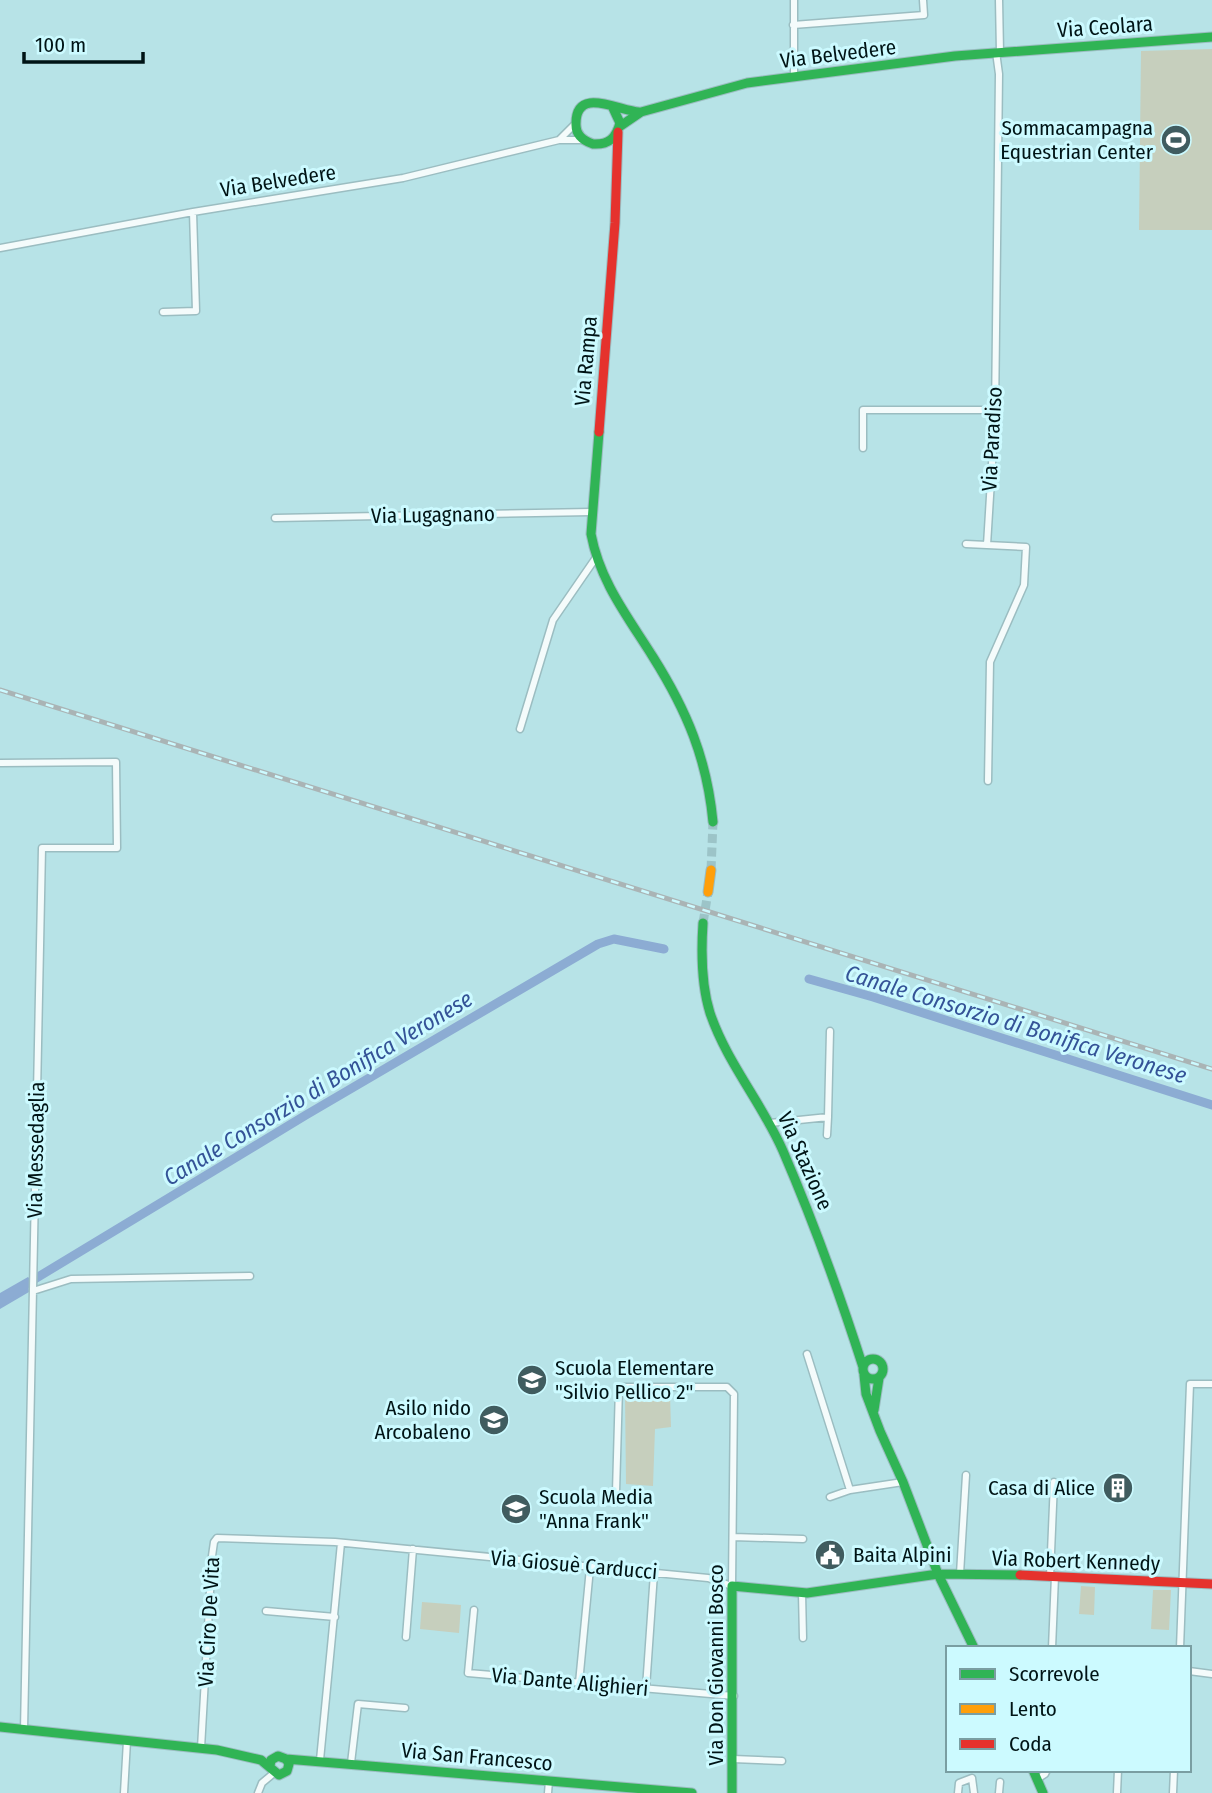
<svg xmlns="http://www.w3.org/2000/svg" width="1212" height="1793" font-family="'Fira Sans Condensed',sans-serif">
<rect width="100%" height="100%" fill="#b7e3e7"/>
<path fill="#c6cfbd" d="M1212,49V230H1139L1141,51Z
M625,1394H670L671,1427L655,1429L653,1486L626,1484Z
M1081,1586L1095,1587L1094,1615L1079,1614Z
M1153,1590H1171L1169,1630L1151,1629Z
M422,1602L461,1605L459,1633L420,1629Z"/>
<path fill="#8cacd3" d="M28,1277L29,1292L0,1309V1293Z"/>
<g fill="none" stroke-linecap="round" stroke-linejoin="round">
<path stroke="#8cacd3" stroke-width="9" d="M809,979L873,997L1212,1105
M0,1300L306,1115L598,944L614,939L664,949"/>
<path stroke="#9cc4c8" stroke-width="9" stroke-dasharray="9 4.5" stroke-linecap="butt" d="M711,870L713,822
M703,923L708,892"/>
<g stroke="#9bbdc1" stroke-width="9">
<path id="street" d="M999,0L1000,52
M793,25L924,15L923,0
M794,76V0
M559,140L575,124
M0,248L193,212L403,178L559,140H583
M163,312L196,311L193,212
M863,448V410H995
M275,518L591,512
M966,544L987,545
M520,729L553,620L595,559
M0,763L116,762L117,848H42L24,1730
M988,781L990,662L1024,585L1026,547L987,545L995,415L999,74L996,52
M770,1123L828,1117L830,1031
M827,1135L828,1117
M33,1291L71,1279L250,1276
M807,1354L850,1490L903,1482
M830,1497L850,1490
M733,1537L803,1539
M960,1574L966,1475
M1050,1576L1054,1482
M802,1593L803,1638
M474,1610L468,1673L734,1696
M266,1611L335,1617
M406,1637L413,1549
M1052,1648L1055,1576
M1180,1648L1190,1384H1212
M1189,1671L1212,1674
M579,1683L590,1568
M646,1688L654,1573
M201,1748L212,1556L214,1542L217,1538L335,1542L708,1578L732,1586L734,1394L727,1387H619L616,1492
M733,1759L782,1761
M320,1760L341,1543
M351,1763L358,1704L405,1708
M1037,1779L1045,1774L1047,1770
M124,1793L127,1741
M258,1793L262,1783L274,1773
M548,1793L549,1781
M958,1793L959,1783L972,1778L974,1793
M999,1793L1000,1782
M1117,1793L1118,1770
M1173,1793L1174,1770"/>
</g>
<g stroke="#9bbdc1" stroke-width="11">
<path id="fast" d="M613,108L620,123C616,138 609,145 593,144C584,141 576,136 576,125C575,85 619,111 639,112
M619,127L641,112L747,83L955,56L1212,37
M599,432L591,534C600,582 628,617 653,657C687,711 707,759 713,822
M703,923C701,953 701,984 710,1013C727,1063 762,1103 783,1151C814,1223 839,1292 863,1367
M863 1369a10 10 0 1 1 20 0a10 10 0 1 1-20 0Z
M864,1375L866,1394L880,1431L903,1482L938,1574L974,1648
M874,1410L879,1378
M0,1727L217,1750L261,1760L279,1775L287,1771L289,1764L286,1759L278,1756L271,1760L270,1766
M286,1759L692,1793
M1033,1770L1043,1793
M732,1793V1586L807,1593L938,1574L1020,1575"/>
</g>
<g stroke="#9bbdc1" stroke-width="11">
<path id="slow" d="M708,892L711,870"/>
</g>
<g stroke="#9bbdc1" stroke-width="11">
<path id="jam" d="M599,432L615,223L618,132
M1020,1575L1212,1584"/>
</g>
<use href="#street" stroke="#f4fbfb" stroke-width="6"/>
<use href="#fast" stroke="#30b455" stroke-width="9"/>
<use href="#slow" stroke="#ff9f0a" stroke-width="9"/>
<use href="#jam" stroke="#e5322d" stroke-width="9"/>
<g stroke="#aab4b5" stroke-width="5">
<path id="rail" d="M0,690L1212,1069"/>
</g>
<use href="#rail" stroke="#ccfaff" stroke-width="2.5" stroke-dasharray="8" stroke-linecap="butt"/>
</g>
<defs>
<g id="stadium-disc" transform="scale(1.575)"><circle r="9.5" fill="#405c5f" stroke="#ccfaff"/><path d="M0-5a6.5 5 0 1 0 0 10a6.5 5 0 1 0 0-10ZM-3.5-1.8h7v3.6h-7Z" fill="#fff"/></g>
<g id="school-disc" transform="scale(1.575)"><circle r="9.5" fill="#405c5f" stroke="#ccfaff"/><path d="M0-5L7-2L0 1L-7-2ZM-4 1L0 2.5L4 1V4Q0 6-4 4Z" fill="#fff"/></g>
<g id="building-disc" transform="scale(1.575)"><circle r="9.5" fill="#405c5f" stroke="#ccfaff"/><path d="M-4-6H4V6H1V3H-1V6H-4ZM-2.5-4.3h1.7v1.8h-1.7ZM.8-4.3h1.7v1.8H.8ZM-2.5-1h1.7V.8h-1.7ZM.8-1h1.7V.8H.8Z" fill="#fff"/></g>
<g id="civic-disc" transform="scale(1.575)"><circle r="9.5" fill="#405c5f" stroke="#ccfaff"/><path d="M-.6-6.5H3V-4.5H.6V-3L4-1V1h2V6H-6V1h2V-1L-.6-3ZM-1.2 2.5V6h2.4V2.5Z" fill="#fff"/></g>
</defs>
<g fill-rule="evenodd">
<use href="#stadium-disc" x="1176" y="140"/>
<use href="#school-disc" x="532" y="1380"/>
<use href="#school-disc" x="494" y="1420"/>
<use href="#building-disc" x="1118" y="1488"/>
<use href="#school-disc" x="516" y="1509"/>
<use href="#civic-disc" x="830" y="1555"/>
</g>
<g text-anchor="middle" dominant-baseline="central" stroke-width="6" stroke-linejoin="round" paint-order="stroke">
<g font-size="21" fill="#001416" stroke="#ccfaff">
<text transform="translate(1105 27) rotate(-4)">Via Ceolara</text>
<text transform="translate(838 54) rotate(-7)">Via Belvedere</text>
<text transform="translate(278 181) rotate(-9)">Via Belvedere</text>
<text transform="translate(586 361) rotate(-85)">Via Rampa</text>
<text transform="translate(992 439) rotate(-87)">Via Paradiso</text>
<text transform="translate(433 515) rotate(-1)">Via Lugagnano</text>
<text transform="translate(36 1150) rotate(-89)">Via Messedaglia</text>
<text transform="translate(805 1161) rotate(66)">Via Stazione</text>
<text transform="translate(1076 1561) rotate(2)">Via Robert Kennedy</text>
<text transform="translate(574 1565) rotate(5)">Via Giosuè Carducci</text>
<text transform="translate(209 1622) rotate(-87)">Via Ciro De Vita</text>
<text transform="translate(716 1665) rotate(-90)">Via Don Giovanni Bosco</text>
<text transform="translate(570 1682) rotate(5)">Via Dante Alighieri</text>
<text transform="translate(477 1757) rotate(5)">Via San Francesco</text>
</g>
<g font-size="21" fill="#001416" stroke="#ccfaff" text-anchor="end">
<text x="1153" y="128">Sommacampagna<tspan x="1153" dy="24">Equestrian Center</tspan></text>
<text x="555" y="1368" text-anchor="start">Scuola Elementare<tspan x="555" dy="24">"Silvio Pellico 2"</tspan></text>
<text x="471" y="1408">Asilo nido<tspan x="471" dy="24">Arcobaleno</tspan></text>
<text x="1095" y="1488">Casa di Alice</text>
<text x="539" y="1497" text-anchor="start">Scuola Media<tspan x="539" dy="24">"Anna Frank"</tspan></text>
<text x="853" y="1555" text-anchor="start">Baita Alpini</text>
</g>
<g font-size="23" font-style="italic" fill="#345397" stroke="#ccfaff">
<text transform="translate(1016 1024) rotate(17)">Canale Consorzio di Bonifica Veronese</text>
<text transform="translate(318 1088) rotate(-31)">Canale Consorzio di Bonifica Veronese</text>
</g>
</g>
<rect x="946" y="1646" width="245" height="126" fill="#ccfaff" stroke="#7a9ea2" stroke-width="2"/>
<rect x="960" y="1669" width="35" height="10" fill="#30b455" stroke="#7a9ea2" stroke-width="2"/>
<text x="1009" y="1681" font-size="21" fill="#001416">Scorrevole</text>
<rect x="960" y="1704" width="35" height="10" fill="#ff9f0a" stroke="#7a9ea2" stroke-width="2"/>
<text x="1009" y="1716" font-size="21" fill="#001416">Lento</text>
<rect x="960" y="1739" width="35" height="10" fill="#e5322d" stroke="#7a9ea2" stroke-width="2"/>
<text x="1009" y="1751" font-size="21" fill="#001416">Coda</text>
<path d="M24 52v10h119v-10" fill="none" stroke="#001416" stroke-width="3.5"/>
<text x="35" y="52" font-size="21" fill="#001416" stroke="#ccfaff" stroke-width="5" paint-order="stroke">100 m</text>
</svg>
